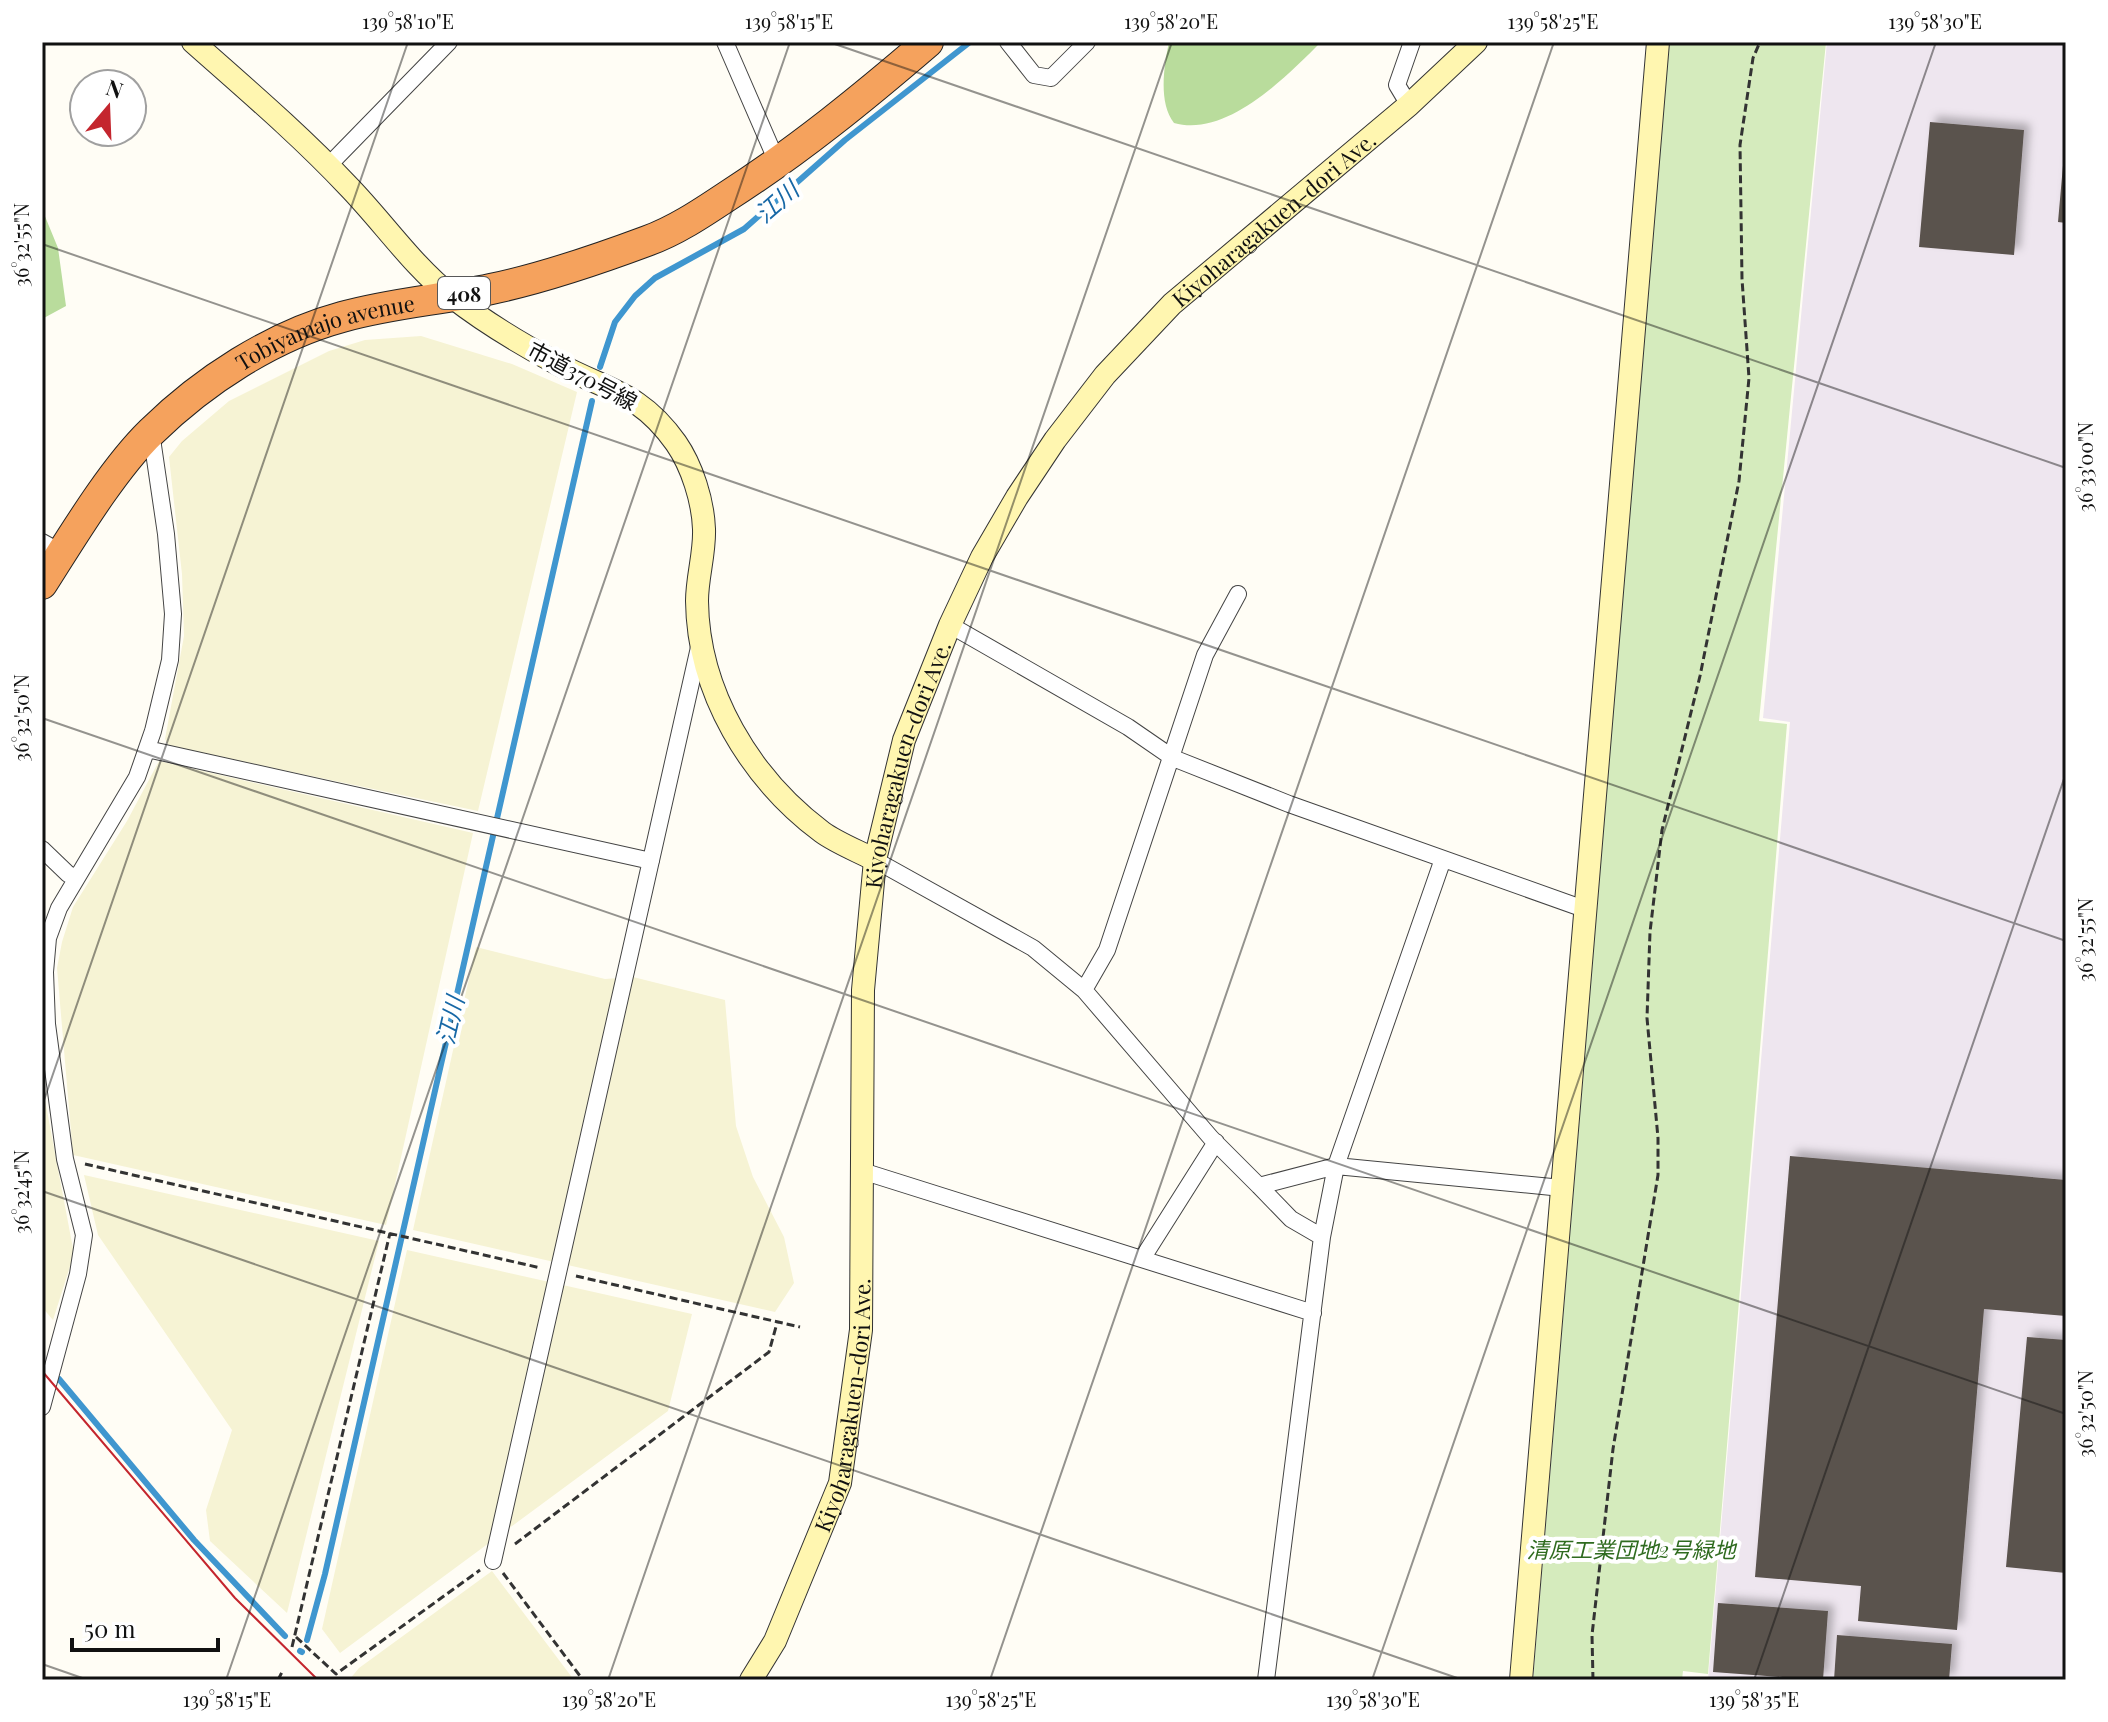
<svg xmlns="http://www.w3.org/2000/svg" width="2108" height="1722" font-family="'Playfair Display','Noto Sans JP',serif">
<defs>
<filter id="shadow"><feDropShadow dx="6" dy="-6" stdDeviation="4" flood-color="#0004"/></filter>
</defs>
<rect width="100%" height="100%" fill="#fffdf5"/>
<path fill="#eee6ef" d="M1827,42H2066V1680H1708L1790,722L1763,718Z"/>
<path fill="#f6f3d4" d="M421,336L512,364L577,392L478,811L169,746L165,739L184,636L182,574L169,457L182,441L229,401L329,351L365,340Z
M159,761L473,833L386,1225L73,1155L57,968L62,942L73,907L127,821Z
M476,947L605,979L633,977L725,1000L736,1126L753,1177L784,1237L794,1283L775,1312L413,1230Z
M42,1084L74,1254L53,1320L42,1307Z
M84,1175L379,1241L287,1613L210,1541L206,1510L232,1430L98,1235Z
M407,1250L692,1314L668,1411L340,1653L322,1629Z
M492,1571L574,1680H349L359,1668Z"/>
<path fill="#d5ebbd" d="M1669,42H1826L1759,721L1787,724L1708,1674L1683,1671L1682,1680H1533Z"/>
<path fill="#b9dc9c" d="M1169,42H1321C1287,76 1227,138 1174,123C1158,102 1164,66 1169,42Z
M42,209L58,248L66,306L42,319Z"/>
<g fill="none" stroke-linecap="round" stroke-linejoin="round">
<path stroke="#3f96cf" stroke-width="6" d="M600,367L615,322L635,296L655,278L744,229L845,140L970,42
M59,1379L194,1540L285,1636
M307,1640L325,1574L592,401
M300,1651L302,1652"/>
</g>
<path fill="#5a524d" filter="url(#shadow)" d="M1930,122L2024,130L2014,255L1919,247Z
M2064,154H2066V223L2058,222Z
M1790,1156L2066,1180V1316L1984,1309L1957,1630L1858,1621L1861,1586L1755,1577Z
M2027,1337L2066,1340V1573L2006,1567Z
M1718,1603L1828,1611L1823,1680L1713,1672Z
M1837,1635L1952,1644L1949,1680H1834Z"/>
<g fill="none" stroke-linecap="round" stroke-linejoin="round">
<g stroke="#444" stroke-width="18">
<path id="street" d="M725,42L778,164
M1008,42L1034,75L1051,78L1087,42
M1409,105L1397,85L1412,42
M329,165L449,42
M42,542L62,553
M950,625L1128,727L1173,758L1289,804L1587,910
M147,749L651,861
M42,849L68,874L76,878
M875,860L1033,948L1084,990L1211,1138L1259,1186L1336,1166L1562,1188
M1084,990L1107,950L1205,655L1238,594
M862,1171L1313,1313
M1259,1186L1291,1219L1322,1237
M1142,1259L1216,1142
M42,1407L78,1274L84,1235L65,1159L47,1024L45,972L48,938L59,908L137,777L153,731L170,660L173,614L166,534L151,432
M493,1561L700,643
M1266,1680L1322,1237L1336,1166L1443,859"/>
</g>
<g stroke="#333" stroke-width="24">
<g id="secondary">
<path d="M193,42C246,89 300,135 348,186C383,222 412,265 451,296C484,322 521,344 558,364C608,391 640,392 676,443C692,466 703,501 704,529C705,553 697,577 697,601C698,692 750,778 822,832C837,843 858,851 875,860"/>
<path id="s1" d="M751,1680L775,1641L840,1483L861,1330L863,990L875,860L904,740L950,625L982,557L1017,497L1055,440L1105,375L1172,304L1409,105L1476,42"/>
<path d="M1521,1680L1658,42"/>
</g>
</g>
<g stroke="#222" stroke-width="32">
<g id="highway">
<path id="s2" d="M42,584C72,537 112,470 151,432C203,381 272,336 342,317C391,303 441,300 491,289C544,278 596,260 647,241C675,231 702,213 726,197C798,151 864,97 928,42"/>
</g>
</g>
<path stroke="#333" stroke-width="3" stroke-dasharray="8 4" stroke-linecap="butt" d="M85,1164L541,1268
M576,1276L800,1327
M515,1544L769,1352L777,1323
M503,1573L583,1680
M296,1637L336,1674L480,1570
M292,1647L390,1233
M278,1680L282,1672
M1593,1680L1592,1635L1613,1449L1658,1175V1138L1647,1018L1650,932L1662,830L1700,676L1739,481L1749,378L1742,279L1740,145L1753,58L1760,42"/>
<use href="#street" stroke="#fff" stroke-width="16"/>
<use href="#secondary" stroke="#fff6b0" stroke-width="22"/>
<use href="#highway" stroke="#f5a25d" stroke-width="30"/>
<path stroke="#c4262e" stroke-width="2" d="M42,1371L235,1598L318,1680"/>
</g>
<path fill="none" stroke="#111" stroke-width="2" stroke-opacity="0.45" d="M829,42L2066,468M42,244L2066,941M42,718L2066,1414M42,1106L408,42M42,1191L1463,1680M42,1664L88,1680M226,1680L790,42M608,1680L1172,42M990,1680L1554,42M1372,1680L1936,42M1754,1680L2066,773"/>
<g text-anchor="middle" dominant-baseline="central" stroke-width="8" stroke-linejoin="round" paint-order="stroke">
<rect fill="#fff" stroke="#585858" stroke-width="2" x="438" y="277" width="52" height="32" rx="6"/>
<g font-size="20" font-weight="bold" fill="#111">
<text x="464" y="293">408</text>
</g>
<g font-size="22" fill="#111" stroke="#fff">
<text stroke="none"><textPath href="#s1" startOffset="1614">Kiyoharagakuen-dori Ave.</textPath></text>
<text stroke="none"><textPath href="#s2" startOffset="392">Tobiyamajo avenue</textPath></text>
<text transform="translate(583 375) rotate(28)">市道370号線</text>
<text stroke="none"><textPath href="#s1" startOffset="942">Kiyoharagakuen-dori Ave.</textPath></text>
<text stroke="none"><textPath href="#s1" startOffset="294">Kiyoharagakuen-dori Ave.</textPath></text>
</g>
<g font-size="22" font-style="italic" fill="#2f6b1f" stroke="#fff">
<text x="1631" y="1549">清原工業団地2号緑地</text>
</g>
<g font-size="24" font-style="italic" fill="#1768a6" stroke="#fff">
<text transform="translate(776 201) rotate(-41)">江川</text>
<text transform="translate(449 1020) rotate(-77)">江川</text>
</g>
</g>
<rect width="2108" height="1722" fill="none" stroke="#ffffff" stroke-width="88"/>
<g transform="translate(108 108) rotate(19)"><circle r="38" fill="#ffffff" stroke="#a0a0a0" stroke-width="2"/>
<path d="M0-6L14 30L0 20L-14 30Z" fill="#c4262e"/>
<text y="-12" font-size="22" font-weight="bold" text-anchor="middle" fill="#111111">N</text>
</g>
<path d="M72 1638v12h146v-12" fill="none" stroke="#111111" stroke-width="4"/>
<text x="84" y="1638" font-size="24" fill="#111111" stroke="#ffffff" stroke-width="6" paint-order="stroke">50 m</text>
<rect x="44" y="44" width="2020" height="1634" fill="none" stroke="#111" stroke-width="3"/>
<g font-size="20" text-anchor="middle" fill="#111">
<text x="408" y="29">139°58'10"E</text>
<text x="789" y="29">139°58'15"E</text>
<text x="1171" y="29">139°58'20"E</text>
<text x="1553" y="29">139°58'25"E</text>
<text x="1935" y="29">139°58'30"E</text>
<text transform="translate(22 245) rotate(-90)" y="7">36°32'55"N</text>
<text transform="translate(2086 467) rotate(-90)" y="7">36°33'00"N</text>
<text transform="translate(22 718) rotate(-90)" y="7">36°32'50"N</text>
<text transform="translate(2086 940) rotate(-90)" y="7">36°32'55"N</text>
<text transform="translate(22 1192) rotate(-90)" y="7">36°32'45"N</text>
<text transform="translate(2086 1414) rotate(-90)" y="7">36°32'50"N</text>
<text x="227" y="1707">139°58'15"E</text>
<text x="609" y="1707">139°58'20"E</text>
<text x="991" y="1707">139°58'25"E</text>
<text x="1373" y="1707">139°58'30"E</text>
<text x="1754" y="1707">139°58'35"E</text>
</g>
</svg>
